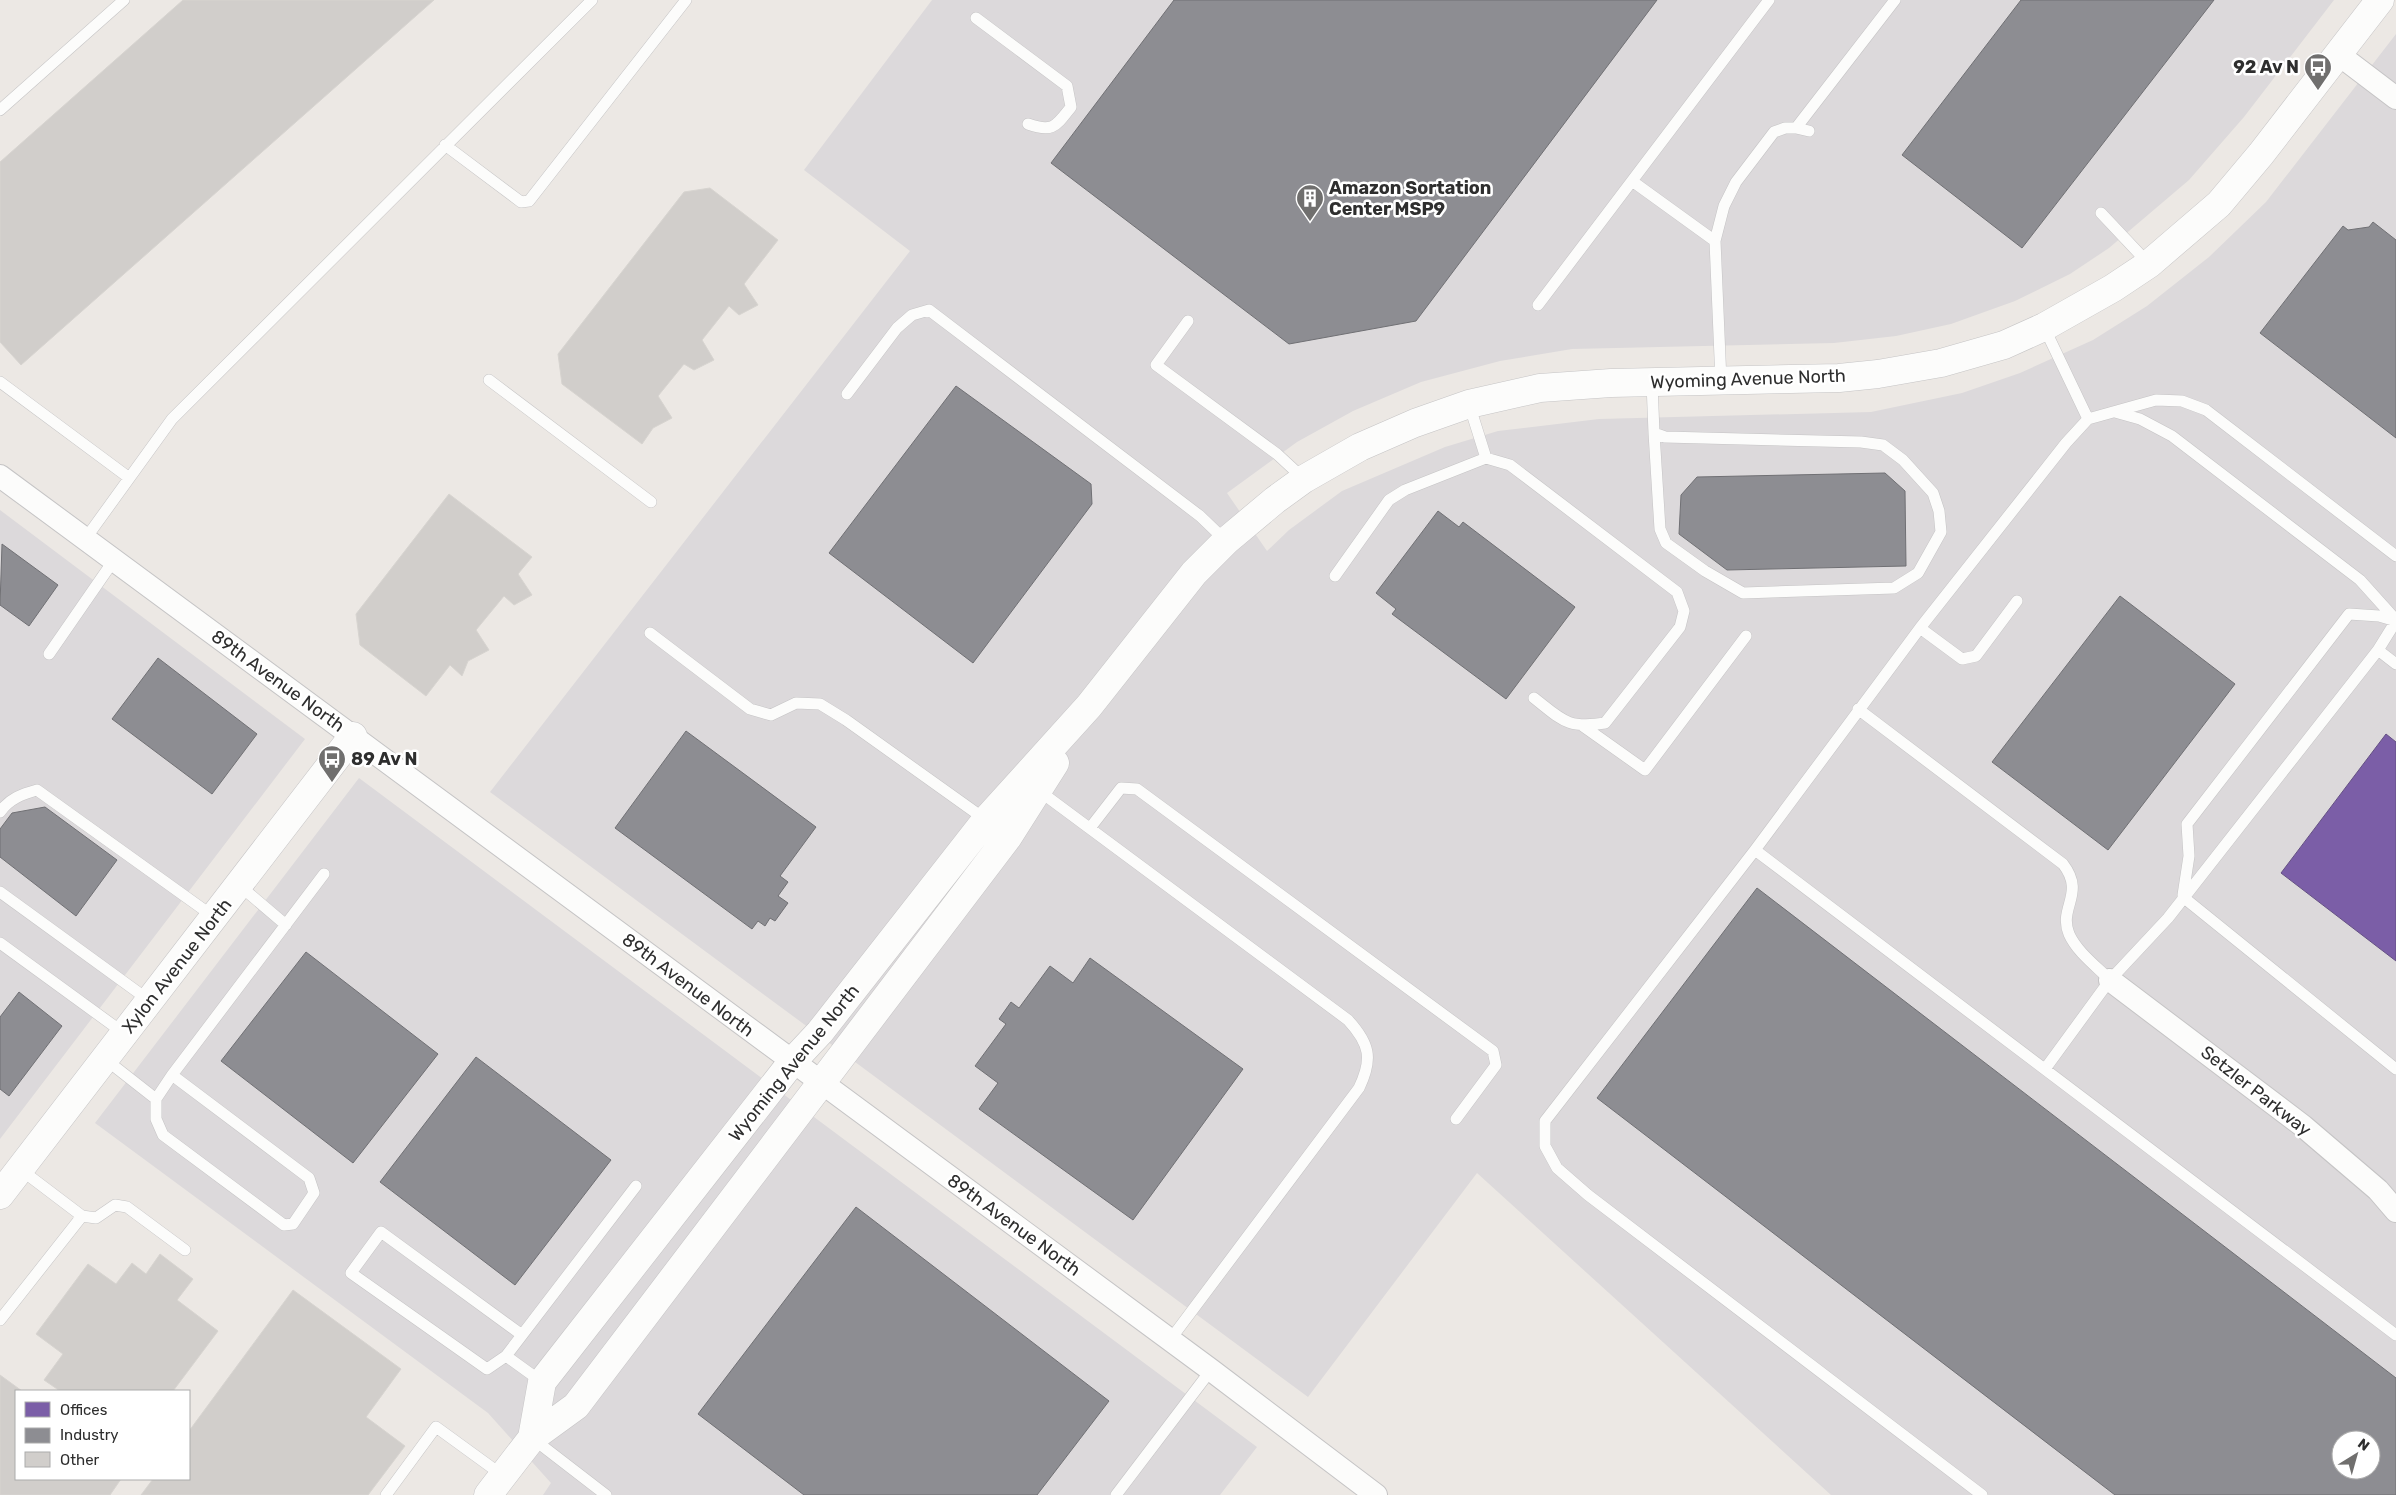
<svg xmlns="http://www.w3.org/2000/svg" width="2396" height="1495" font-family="Rubik,sans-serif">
<rect width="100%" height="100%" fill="#ece8e4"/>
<path fill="#dcd9db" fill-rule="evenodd" d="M932,0H2334L2244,117L2189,180L2109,248L2070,274L2015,301L1951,324L1896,336L1834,343L1572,349L1500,361L1421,382L1353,411L1297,442L1227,493L1267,551L1289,530L1342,491L1445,447L1498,431L1599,419L1871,412L1962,393L2020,373L2093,340L2147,306L2209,257L2266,202L2396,34V1495H1831L1477,1173L1308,1397L490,792L910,251L804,170ZM2341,1440H2371V1470H2341Z
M0,510L305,739L0,1139Z
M359,778L1257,1447L1220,1495H543L551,1483L488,1413L95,1123Z"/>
<path fill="#7b5ea7" stroke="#645083" d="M2386,734L2396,742V961L2281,873Z"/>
<path fill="#8d8d92" stroke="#707074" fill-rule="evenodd" d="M1174,0H1657L1416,321L1289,344L1051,163Z
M2021,0H2214L2022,248L1902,155Z
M2373,222L2396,240V438L2260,333L2343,226L2348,230L2369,227Z
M956,386L1091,484L1092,504L973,663L829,553Z
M1885,473L1905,491L1906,566L1727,570L1679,534L1681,495L1697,477Z
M1438,511L1459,527L1463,522L1575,607L1506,699L1392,614L1396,609L1376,593Z
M2,544L58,585L29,626L0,605Z
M2120,596L2235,684L2108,850L1992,762Z
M158,658L257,734L212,794L112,719Z
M686,731L816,827L780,876L788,882L778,896L788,903L775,921L770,918L765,926L758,921L752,929L615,828Z
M45,807L117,860L76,916L0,857V829L12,813Z
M1757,888L2396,1378V1495H2115L1597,1098ZM2341,1440H2371V1470H2341Z
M306,952L438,1054L353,1163L221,1061Z
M1090,958L1243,1069L1133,1220L979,1109L998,1083L975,1066L1006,1024L999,1019L1011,1002L1019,1008L1050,966L1073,983Z
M19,992L62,1026L9,1096L0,1089V1017Z
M476,1057L611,1160L515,1285L380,1182Z
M856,1207L1109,1401L1037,1495H804L698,1414Z"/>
<path fill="#d1cecb" stroke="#d7d4d0" d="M183,0H434L21,365L0,342V162Z
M710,188L778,240L744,284L758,305L739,315L729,306L702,340L714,360L694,370L684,364L658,396L672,418L653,428L642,444L562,384L558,354L684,192Z
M449,494L532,557L518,574L532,595L514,605L504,596L476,630L489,650L468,661L462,676L450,665L426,696L360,645L356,614Z
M160,1254L193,1279L177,1300L218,1331L173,1391H60L44,1380L63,1354L36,1334L88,1264L116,1284L132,1263L146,1274Z
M293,1290L401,1369L366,1417L405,1446L368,1495H141L153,1479H189V1431Z
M0,1375L22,1391H16V1479H121L110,1495H0Z"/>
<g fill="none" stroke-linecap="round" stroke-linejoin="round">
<g stroke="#c5c4c5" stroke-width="12">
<path id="lane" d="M976,18L1067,86L1071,107C1056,126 1053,133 1028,124
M0,110L124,0
M1796,128L1895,0
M445,145L521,202L529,201L686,0
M1632,181L1715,241
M2101,213L2149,264
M1538,305L1769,0
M1188,321L1156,365L1277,454L1304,479
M2044,327L2088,419
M489,380L651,502
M1721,381L1715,241L1724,206L1736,182L1774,132L1785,128H1796L1809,131
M0,382L128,477
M1652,383L1654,433L1665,437L1861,442L1883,445L1903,460L1933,493L1939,511L1941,532L1918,573L1894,588L1743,593L1705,571L1666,543L1660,529L1654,433
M847,394L897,328L912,315L929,310L1200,516L1226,541
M1469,404L1486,458
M2115,412L2140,419L2172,436L2360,580L2396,620
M86,538L172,419L592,0
M1335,576L1389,500L1405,490L1486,458L1510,465L1677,592L1684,611L1680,627L1605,723C1567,729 1562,720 1534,698
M1920,628L1962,659L1976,656L2017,601
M650,633L750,709L771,715L796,703L820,704L846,720L986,820
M2378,650L2396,664
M49,654L114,560
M1858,709L2063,864C2086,894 2058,907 2069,934C2077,952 2096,966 2110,980
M1583,726L1645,770L1746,636
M1038,790L1348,1020C1370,1044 1373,1059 1359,1088L1170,1340
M0,812C9,799 22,794 37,790L214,917
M1090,828L1121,788L1137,789L1493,1051L1496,1065L1456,1119
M1755,850L2396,1335
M239,885L286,925
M0,892L150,1001
M2183,895L2189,856L2187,824L2349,614L2379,616L2396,621
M2183,897L2396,1069
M0,943L125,1034
M105,1059L156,1099V1119L163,1135L284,1225L293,1224L314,1193L309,1178L172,1075
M2045,1069L2110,980L2168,918L2378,650L2396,621
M156,1099L172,1075L324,874
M20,1169L82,1216L96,1218L115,1205L127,1207L185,1250
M0,1320L82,1216
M506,1356L487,1369L351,1273L381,1232L522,1335
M542,1382L506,1356L636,1186
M532,1438L606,1495
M386,1495L436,1427L502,1475
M1116,1495L1211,1370
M1982,1495L1588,1195L1557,1168L1545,1146V1121L1755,850L1920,628L2066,443L2088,419L2156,400L2182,401L2206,410L2396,556"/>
</g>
<g stroke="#c5c4c5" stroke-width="24">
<path id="street" d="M2338,54L2396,98
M0,476L1211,1370L1376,1495
M2110,980L2303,1126L2378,1190L2396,1211"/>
</g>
<g stroke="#c5c4c5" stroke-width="29">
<path id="secondary" d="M0,1195L353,736
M532,1438L542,1382L792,1062L820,1032L986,820L1089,706L1194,573L1226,541L1275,500L1304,479L1360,447L1415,423L1469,404L1540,388L1611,383L1839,378L1878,374L1941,363L2004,345L2044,327L2113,288L2149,264L2219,204L2261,154L2380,0
M488,1495L532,1438L576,1406L1008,837L1055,763"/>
</g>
<use href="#lane" stroke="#fcfcfb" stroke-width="11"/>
<use href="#street" stroke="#fcfcfb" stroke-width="22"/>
<use href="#secondary" stroke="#fcfcfb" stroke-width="28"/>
</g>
<defs>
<g id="bus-pin" transform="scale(1.4375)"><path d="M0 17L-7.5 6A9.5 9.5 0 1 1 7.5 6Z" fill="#706f6e" stroke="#fff"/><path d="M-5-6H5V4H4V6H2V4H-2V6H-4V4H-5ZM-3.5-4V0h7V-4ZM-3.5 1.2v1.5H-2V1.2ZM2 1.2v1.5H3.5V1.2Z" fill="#fff"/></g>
<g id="building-pin" transform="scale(1.4375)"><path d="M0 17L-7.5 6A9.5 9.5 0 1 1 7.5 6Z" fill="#706f6e" stroke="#fff"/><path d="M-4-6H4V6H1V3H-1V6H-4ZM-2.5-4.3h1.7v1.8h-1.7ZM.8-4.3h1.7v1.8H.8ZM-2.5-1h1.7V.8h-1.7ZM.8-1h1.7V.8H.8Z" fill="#fff"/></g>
</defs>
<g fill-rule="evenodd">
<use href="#bus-pin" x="2318" y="67"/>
<use href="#building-pin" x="1310" y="198"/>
<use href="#bus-pin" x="332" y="759"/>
</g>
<g text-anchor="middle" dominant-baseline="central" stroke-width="5" stroke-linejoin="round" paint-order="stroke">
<g font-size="18" font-weight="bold" fill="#2e2e2e" stroke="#fff" text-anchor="start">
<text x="2299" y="67" text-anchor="end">92 Av N</text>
<text x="1329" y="188">Amazon Sortation<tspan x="1329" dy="21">Center MSP9</tspan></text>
<text x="351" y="759">89 Av N</text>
</g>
<g font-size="18" fill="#2e2e2e" stroke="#fff">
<text transform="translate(1748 379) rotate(-2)">Wyoming Avenue North</text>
<text transform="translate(278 681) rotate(36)">89th Avenue North</text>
<text transform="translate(177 966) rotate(-52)">Xylon Avenue North</text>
<text transform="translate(688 985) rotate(37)">89th Avenue North</text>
<text transform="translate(794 1063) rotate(-51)">Wyoming Avenue North</text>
<text transform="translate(2256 1091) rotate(38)">Setzler Parkway</text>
<text transform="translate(1014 1225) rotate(36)">89th Avenue North</text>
</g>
</g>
<rect x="15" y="1390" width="175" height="90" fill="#ffffff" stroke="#ababab"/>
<rect x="25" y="1402" width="25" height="15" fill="#7b5ea7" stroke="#ababab"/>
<text x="60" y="1415" font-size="15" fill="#2e2e2e">Offices</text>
<rect x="25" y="1428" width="25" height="15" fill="#8d8d92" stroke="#ababab"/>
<text x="60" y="1440" font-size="15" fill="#2e2e2e">Industry</text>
<rect x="25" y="1452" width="25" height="15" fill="#d1cecb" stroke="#ababab"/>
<text x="60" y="1465" font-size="15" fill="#2e2e2e">Other</text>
<g transform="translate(2356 1455) rotate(37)"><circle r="24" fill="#ffffff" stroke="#ababab"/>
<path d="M0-4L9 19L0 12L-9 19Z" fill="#706f6e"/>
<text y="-8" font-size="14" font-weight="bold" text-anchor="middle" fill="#2e2e2e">N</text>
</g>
</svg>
